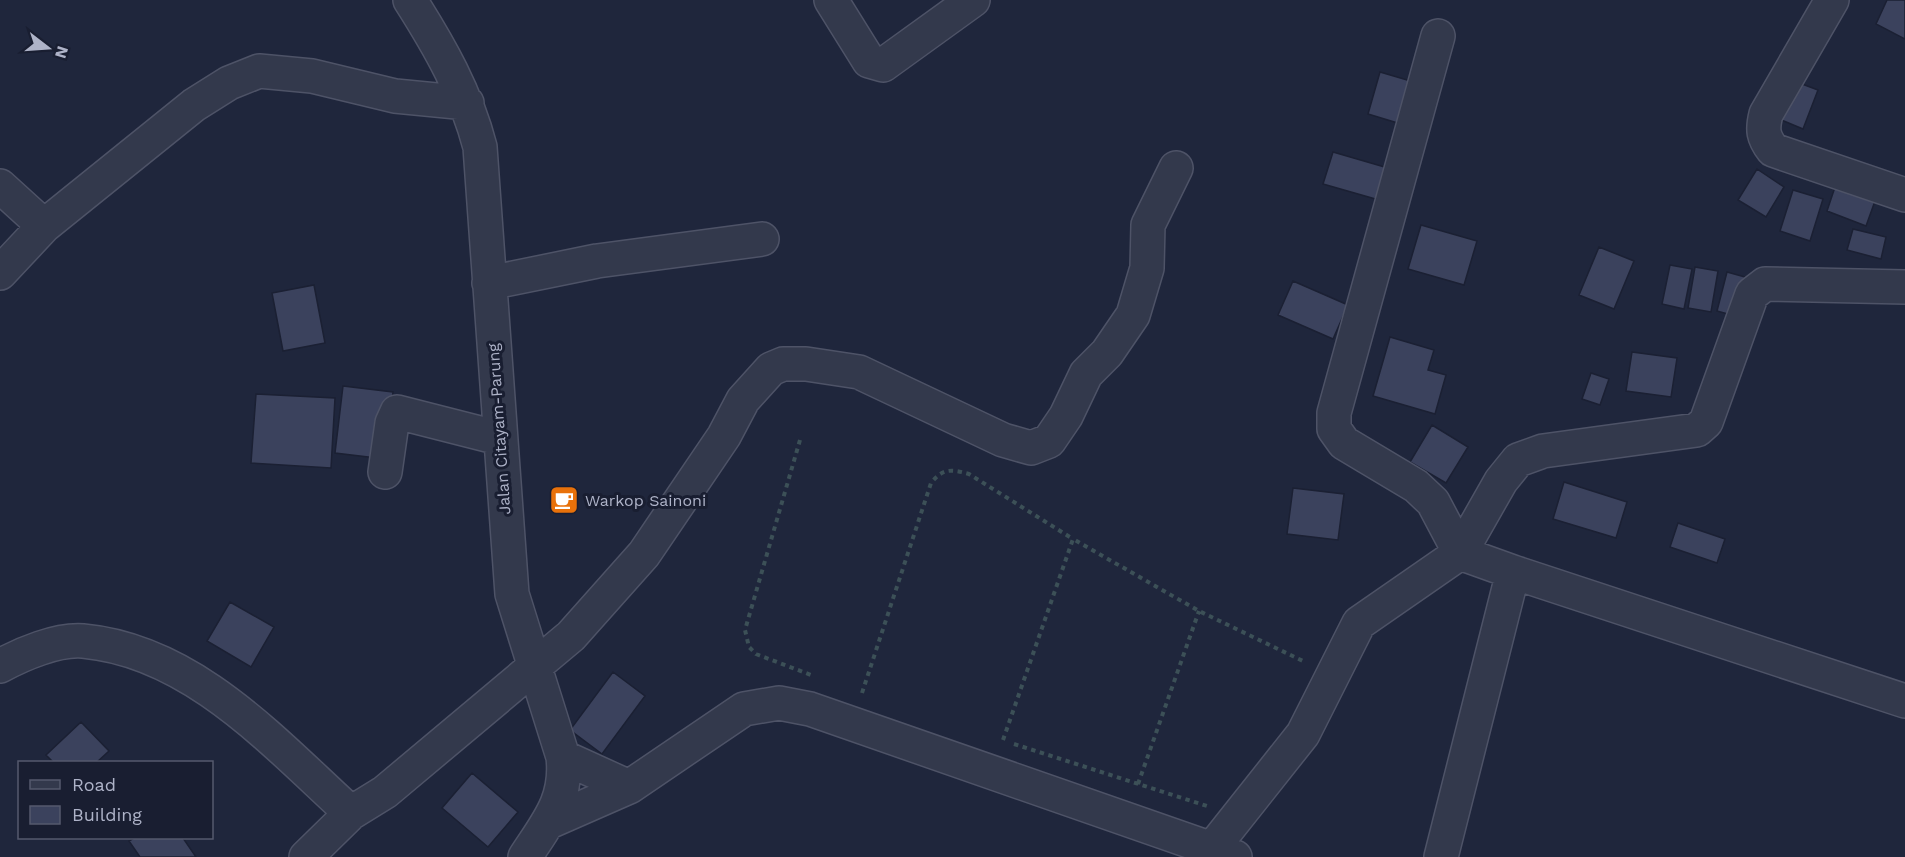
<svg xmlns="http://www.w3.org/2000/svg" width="1905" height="857" font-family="'Work Sans',sans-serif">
<rect width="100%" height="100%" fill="#1f263c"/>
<path fill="#3b425d" stroke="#1b2033" stroke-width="1.5" d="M1887,0H1905V39L1876,24Z
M1380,72L1414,82L1401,124L1368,114Z
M1794,81L1818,90L1803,129L1779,119Z
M1333,152L1388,168L1379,200L1323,184Z
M1757,169L1784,187L1766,217L1738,200Z
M1835,187L1875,201L1866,226L1827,211Z
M1793,190L1823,199L1810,241L1780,231Z
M1421,225L1477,241L1464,285L1408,269Z
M1853,229L1886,237L1881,259L1847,250Z
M1599,247L1634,261L1614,309L1579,295Z
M1670,265L1692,269L1684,309L1662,304Z
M1695,267L1718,271L1711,312L1688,308Z
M1727,272L1745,277L1735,316L1717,311Z
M1293,281L1348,305L1333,339L1278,315Z
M314,285L325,343L283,351L272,293Z
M1390,337L1434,350L1428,370L1446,375L1435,414L1373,396Z
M1632,352L1677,358L1671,397L1626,391Z
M1591,373L1609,379L1600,405L1582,399Z
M343,386L393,392L385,459L335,453Z
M256,394L335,398L331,468L251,463Z
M1432,425L1468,447L1446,483L1410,462Z
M1564,482L1627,502L1616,538L1553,519Z
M1293,488L1344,494L1338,540L1287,534Z
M1678,523L1725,539L1717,563L1670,547Z
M230,602L274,627L251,667L207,641Z
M613,672L645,696L602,754L570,730Z
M81,722L109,751L97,762H53L46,755Z
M472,773L518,812L488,847L442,808Z
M134,838H183L196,857H140L129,841Z"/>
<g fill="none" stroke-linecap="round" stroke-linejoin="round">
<g stroke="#4e5367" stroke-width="36">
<path id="minor" d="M410,0C440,47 466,93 480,147L512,594L563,757C568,800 547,823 525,857
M831,0L869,61L883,65L973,0
M1832,0L1766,114C1762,130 1763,137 1773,150L1905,195
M1438,36L1334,413V429L1344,443L1416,486L1433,502L1460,553
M0,186L44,226
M0,273L44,226L194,105L229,83L259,71L312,76L395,96L467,103
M489,283L597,261L762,239
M385,472L392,423L397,412L499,438
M1460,553L1501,481L1518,460L1543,451L1697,430L1706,422L1752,294L1765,284L1905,287
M1513,572L1905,701
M0,666C22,654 57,639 83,641C193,651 274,743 351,813L385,792L571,636L644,554L724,436L743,400L771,369L783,364H806L859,372L1003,440L1031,448L1049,441L1066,416L1086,374L1107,353L1133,315L1147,268L1148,225L1176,168
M563,757L629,787
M547,823L629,787L744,709L779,703L810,709L1235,857
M1211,850L1303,734L1359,623L1460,553L1513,572L1441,857
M306,857L351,813"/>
</g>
<path stroke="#3c5057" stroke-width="4" stroke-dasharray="4.5 4.5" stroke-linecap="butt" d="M800,440L745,630L749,647L756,654L811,675
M862,693L931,483C943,468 951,469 969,474L1073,539
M1003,740L1073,539L1199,611L1305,662
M1014,744L1207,806
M1138,784L1199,611"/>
<use href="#minor" stroke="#33394c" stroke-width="33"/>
</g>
<defs>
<g id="cafe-square" transform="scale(1.5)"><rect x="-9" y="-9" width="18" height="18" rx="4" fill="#e8710a" stroke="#191e31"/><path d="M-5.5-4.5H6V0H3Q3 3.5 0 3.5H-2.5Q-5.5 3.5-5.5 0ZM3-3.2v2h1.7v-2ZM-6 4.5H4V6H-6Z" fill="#fff"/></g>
</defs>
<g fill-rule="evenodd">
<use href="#cafe-square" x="564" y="500"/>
</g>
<g text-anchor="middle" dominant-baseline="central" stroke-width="6" stroke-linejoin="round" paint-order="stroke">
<g font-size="16" fill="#aeb3c8" stroke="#191e31">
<text transform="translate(499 429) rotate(-94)">Jalan Citayam-Parung</text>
</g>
<g font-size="16" fill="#aeb3c8" stroke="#191e31" text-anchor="start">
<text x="585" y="500">Warkop Sainoni</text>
</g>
</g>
<rect x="18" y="761" width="195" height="78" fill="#191e31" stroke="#555a6d" stroke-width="1.5"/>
<rect x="30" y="780" width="30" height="9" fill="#33394c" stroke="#555a6d" stroke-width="1.5"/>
<text x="72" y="791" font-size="18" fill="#aeb3c8">Road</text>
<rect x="30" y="806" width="30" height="18" fill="#3b425d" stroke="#555a6d" stroke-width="1.5"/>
<text x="72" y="821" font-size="18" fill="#aeb3c8">Building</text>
<g transform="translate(48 48) rotate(107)" stroke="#191e31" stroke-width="4.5" paint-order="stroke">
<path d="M0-4.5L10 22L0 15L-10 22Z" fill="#aeb3c8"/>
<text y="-9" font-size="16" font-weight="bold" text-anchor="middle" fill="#aeb3c8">N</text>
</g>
</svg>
